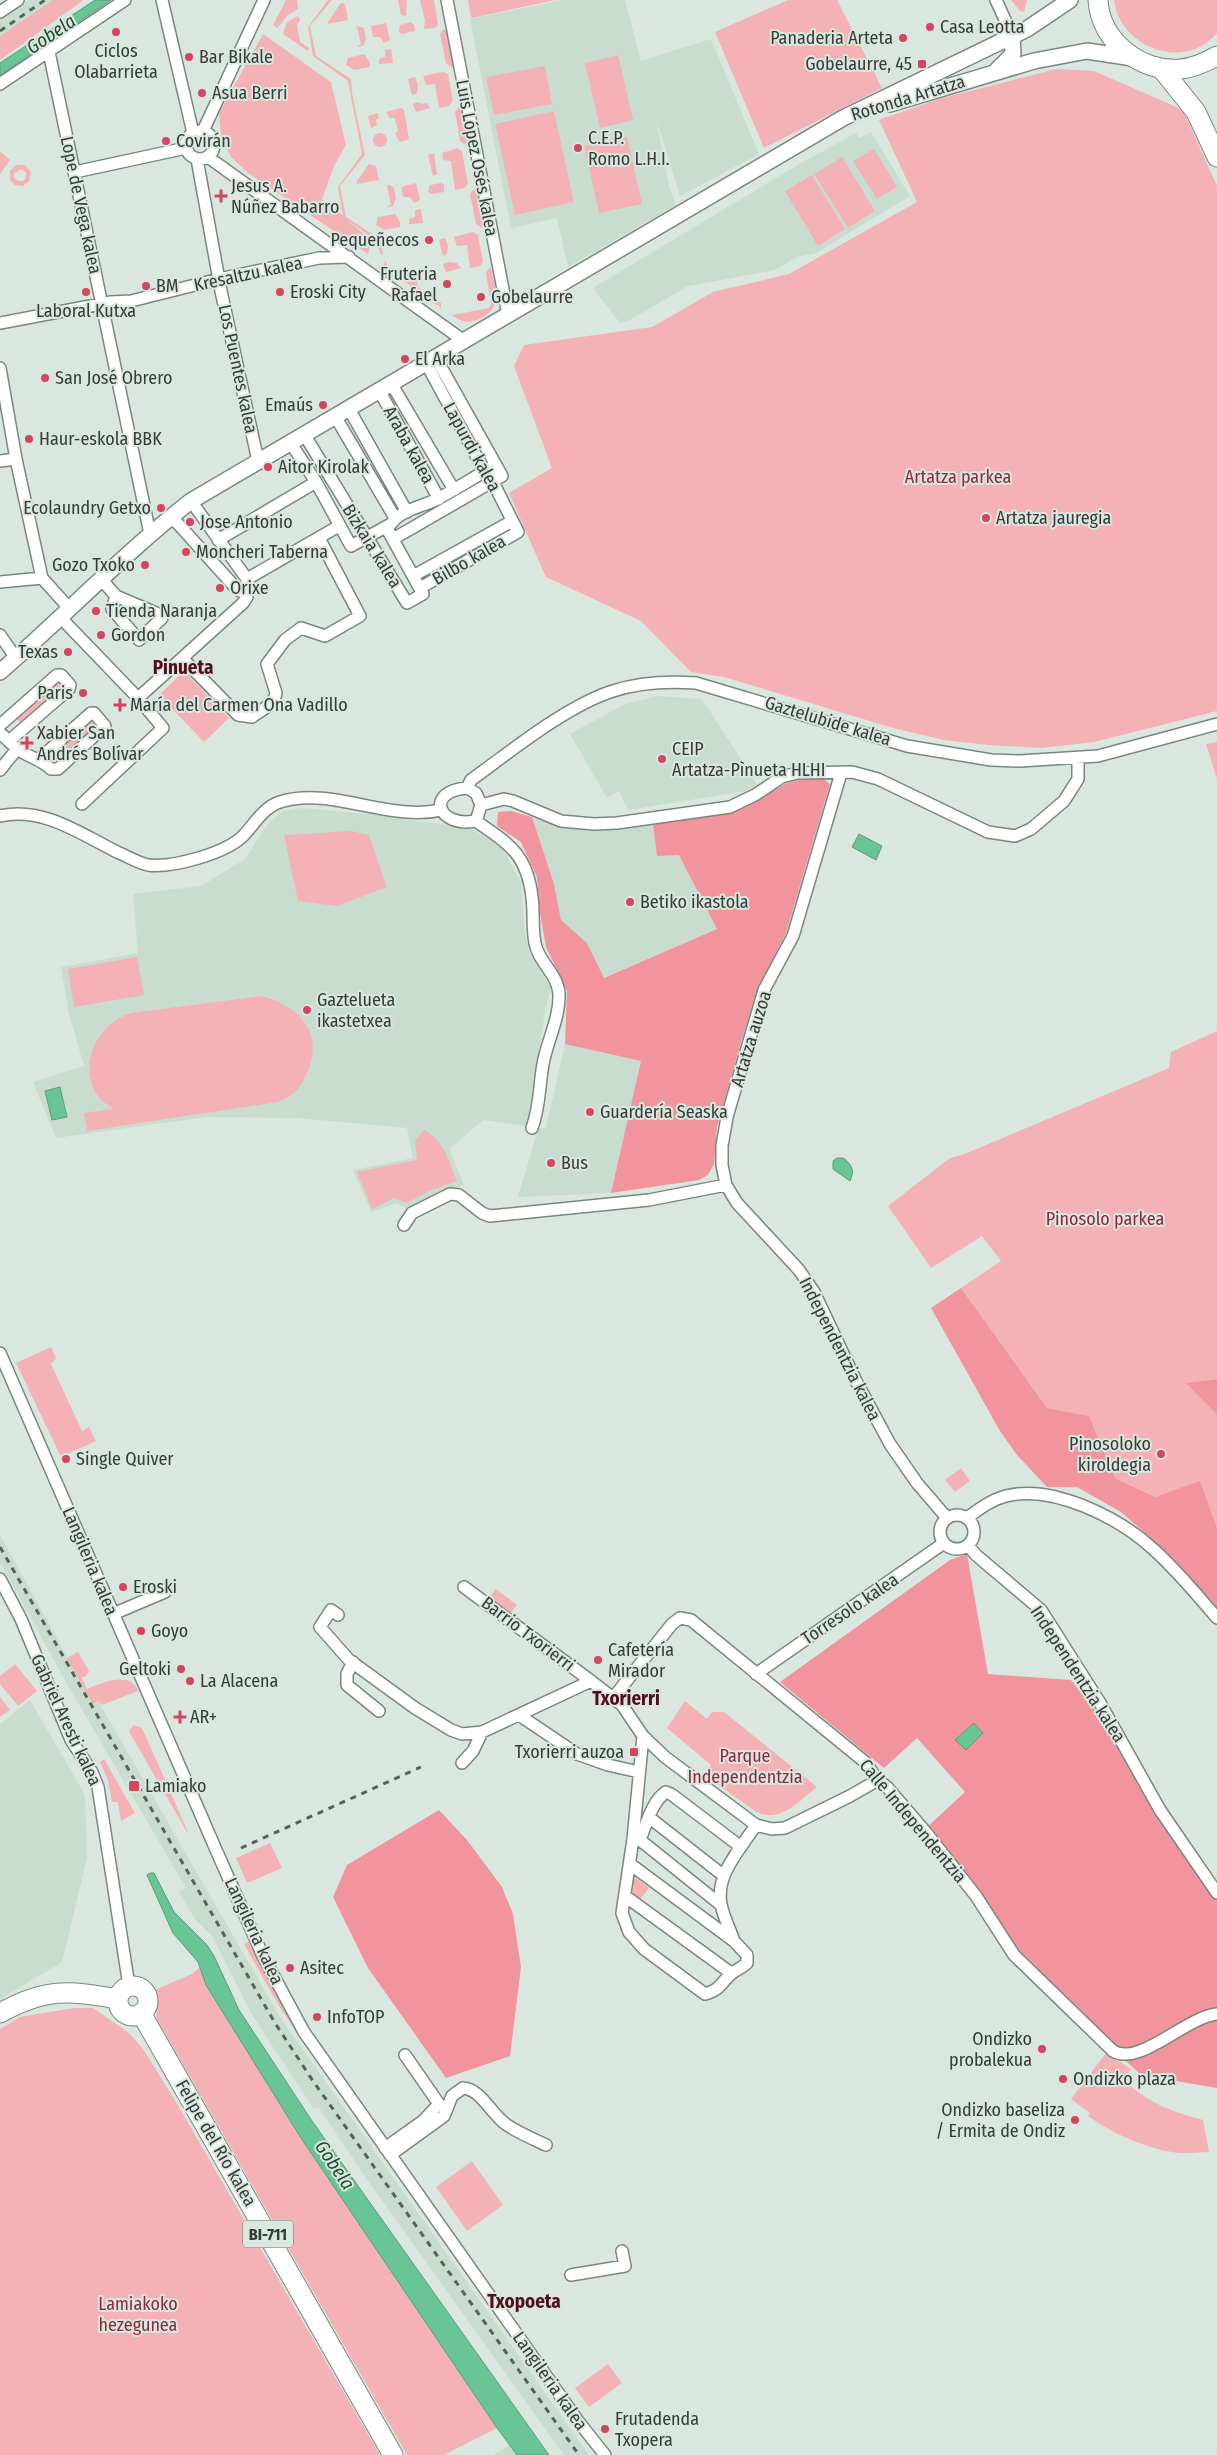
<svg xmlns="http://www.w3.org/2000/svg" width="1217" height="2455" font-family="'Fira Sans Condensed',sans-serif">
<rect width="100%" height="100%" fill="#d9e7de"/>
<path fill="#c8ddd0" d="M29,0H53L0,36V20Z
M563,0H625L641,61L711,39L759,154L680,196L656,118L669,186L676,205L568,267L557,218L511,228L470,19Z
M871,132L910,196L816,253L797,257L775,270L688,286L628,321L620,323L593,288L808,159L856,133L859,138Z
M657,696L702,699L757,784L746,791L628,810L619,791L607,798L570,734L625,704Z
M302,808L376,815L468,828L500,844L521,882L524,926L529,953L551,988L546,1006L527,1126L483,1120L449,1149L464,1185L437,1193L408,1209L397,1203L371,1212L353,1170L413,1158L407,1128L296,1118L206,1117L56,1138L33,1082L84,1066L69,1014L61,967L138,953L133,894L201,886L245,859L267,825L283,811Z
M532,817L593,829L653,823L679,854L717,929L603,978L587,943L561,920L554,884Z
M565,1044L641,1061L611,1193L518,1197L538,1129L546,1128Z
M0,1535L93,1704L98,1701L280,2017L589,2455H564L366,2178L319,2108L314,2109L271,2044L251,2013L212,1936L194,1918L179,1892L186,1888L67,1684L0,1562Z
M30,1700L85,1795L87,1858L62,1962L0,1999V1724Z
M509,2445L517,2455H493Z"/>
<path fill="#f4b2b7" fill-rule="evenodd" d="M53,0H84L0,60V36Z
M286,0H297L298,9L288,15L277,28L273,25Z
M328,0H332L310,26L316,56L351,79L352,93L365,155L340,186L346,217L380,239L383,253L381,256L377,241L346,219L371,240L368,254L248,173L231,157L221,137L219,113L263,34L331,82L346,145L334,166L322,199L343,216L338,187L362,154L348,81L313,56L308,27Z
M398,0H407L406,16L401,15Z
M420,0H434L438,24L435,28L424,29L425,20Z
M468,0H555L471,18Z
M788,0H837L882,88L764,148L715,32Z
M1011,0H1027L1024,12L1020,11Z
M1114,0H1217V33C1185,72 1120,48 1114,0Z
M343,3L345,4L348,20L327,24L340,4Z
M298,16L300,20L297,25L300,42L309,48L308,51L283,34L287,22Z
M411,22L414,25L415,31L402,34L399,32L400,25Z
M386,23L390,40L384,43L380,37H373L371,26Z
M357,26L364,28L366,38L364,45L359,47L357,46L361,45Z
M444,29L447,31L454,65L452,68L446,63L440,34Z
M391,49L393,63L379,64V59L385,57V50Z
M364,54L370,62V67L354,70L346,65L348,58Z
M618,55L633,120L600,128L585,63Z
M545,66L552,104L494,115L486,77Z
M1056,69L1094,71L1183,110L1217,186V711L1094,742L1041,748L988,745L944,740L893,728L724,677L691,672L641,621L546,577L509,493L552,468L514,366L524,345L652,327L713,292L789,274L917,202L879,120L939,99Z
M443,72L448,74L453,101L449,106L439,108L435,84L426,85L423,76Z
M415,77L418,85L417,93L412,95L408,79Z
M418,102L422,104L427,103L430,108L416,112L413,104Z
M459,106L462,108L468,141L466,145L460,141L455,112Z
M401,108L404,110L409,139L400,142L395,134L398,131L395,118H390L386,112Z
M554,111L574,202L515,215L495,124Z
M377,113L379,118L376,120L377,125L371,128L368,116Z
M373 140a7 7 0 1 1 14 0a7 7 0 1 1-14 0Z
M627,137L642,204L599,213L584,146Z
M458,148L462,152L468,183L465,188L455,190L451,161L443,160L442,153Z
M874,149L897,187L877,199L853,161Z
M1,152L10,160L0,174V152Z
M434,153L437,174L433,176L428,155Z
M842,157L875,211L848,228L814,174Z
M369,164L376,166L379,180L357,184V181Z
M16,165H25L31,172L29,181L23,186L15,185L10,180V171ZM22,169L26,173V178L23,181H18L14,178V173Z
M812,175L845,229L818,246L785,191Z
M416,183L420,200L414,203L410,197H403L401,187Z
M441,183L444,185V192L432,194L428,192L430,185Z
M390,185L394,188L396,198L393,206L389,207L388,206L391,205L387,186Z
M474,189L477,191L484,225L482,228L476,224L470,194Z
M421,209L423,223L409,224V219L415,217V210Z
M395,214L400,222V227L384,230L376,225L378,217Z
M473,232L478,235L483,262L480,266L470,268L467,245L457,246L454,237Z
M445,238L448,246L447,254L443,256L439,240Z
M386,261L388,269L397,275L415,273L418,287L426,292L425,295L382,267Z
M449,262L457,263L461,268L446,272L443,264Z
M489,268L491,269C496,291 503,310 477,320C469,322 465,323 458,319L431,301L433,298L441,303V308L453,315L489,308L491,304L486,273Z
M424 275a6 6 0 1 1 12 0a6 6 0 1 1-12 0Z
M184,671L229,718L204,742L159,695Z
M59,679L66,687L23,726L15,717Z
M92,717L101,727L57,766L48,756Z
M1217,742V779L1206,744Z
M351,831L369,835L387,887L337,906L298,901L284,835Z
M137,957L144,995L74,1007L68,969Z
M261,996C294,1004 322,1028 310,1065C307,1074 302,1085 295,1092C291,1096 284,1099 278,1102L87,1131L84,1113L114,1109C110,1106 104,1103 101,1100C75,1069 96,1024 131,1013Z
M1217,1031V1379L1187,1383L1217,1415V1528L1200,1482L1155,1497L1115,1478L1089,1416L1047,1408L961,1288L1001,1261L982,1236L931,1268L888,1206L950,1158L962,1155L1169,1068L1171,1052Z
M424,1130C444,1140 449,1161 457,1181L431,1190L407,1203L394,1198L372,1209L357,1172L417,1160L415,1140Z
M51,1347L56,1358L51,1364L82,1431L89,1427L96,1441L61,1457L16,1363Z
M961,1468L970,1481L955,1492L945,1480Z
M496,1589L517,1605L509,1615L488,1599Z
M78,1652L89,1671L86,1676L82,1678L87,1689C101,1683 130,1670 138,1691L102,1705L98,1701L93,1704L67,1658Z
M15,1664L37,1691L18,1706L0,1684V1676Z
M0,1697L10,1710L0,1717Z
M685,1701L707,1719L712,1712H724L817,1787C799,1801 779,1825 755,1811L703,1774L711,1765L667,1728Z
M134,1725L142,1728L188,1832H187L131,1735L129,1731Z
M104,1759L135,1813L121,1821L118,1802H112L108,1780L100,1762Z
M270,1843L282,1868L247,1883L236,1858Z
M633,1876L649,1888L639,1901L631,1894L629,1888Z
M251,1941L300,2037L279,2006L244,1944Z
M200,1967L206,1985L301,2138L497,2428L444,2455H407L157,2019L155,1990L192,1974Z
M74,2008H93L128,2032L143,2049L176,2102L380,2455H0V2029L20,2017Z
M1106,2053L1131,2069L1128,2073V2084C1153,2105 1173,2112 1203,2120L1209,2152C1199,2152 1188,2154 1178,2153C1147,2149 1113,2134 1088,2116L1090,2113L1071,2099Z
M472,2161L503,2205L467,2231L436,2187Z
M608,2364L622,2383L589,2407L575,2388Z"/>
<path fill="#f1949e" d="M809,777L822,778L830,784L786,933L757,992L741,1042L717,1127L714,1164L708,1175L699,1180L611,1193L641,1061L565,1044L567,991L546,947L540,913L537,877L521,842L497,826L498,812L511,811L532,817L554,884L561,920L587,943L604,978L717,929L679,855L657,856L653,823L730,812L754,802L785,784Z
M961,1288L1047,1408L1089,1416L1115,1478L1155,1497L1200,1481L1217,1528V1609L1154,1541L1121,1512L1077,1487H1047L1017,1455L1000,1431L931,1308Z
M1217,1379V1415L1186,1383Z
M967,1554L988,1674L1071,1680L1128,1752L1217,1883V2088L1141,2075L1014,1955L924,1830L965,1792L917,1738L884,1768L780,1682L950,1560Z
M439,1810L467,1840L502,1887L513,1914L521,1967L510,2056L446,2078L368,1968L333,1897L347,1865Z"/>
<path fill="#6ac596" stroke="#5b9c7a" d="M95,0H111L0,75V63Z
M859,834L882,846L876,860L852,847Z
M60,1087L67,1117L52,1120L45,1091Z
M837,1158H843C852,1164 855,1171 850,1181L833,1169V1161Z
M974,1723L983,1733L966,1750L955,1740Z
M150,1873H154L174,1912L207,1945L214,1956L239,2010L312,2121L549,2455H517L497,2428L301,2138L206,1985L198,1962L173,1933L147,1875Z"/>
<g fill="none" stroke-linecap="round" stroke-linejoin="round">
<g stroke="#7a877f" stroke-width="14">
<path id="minor" d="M162,0L193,133
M447,0L508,315
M996,0L1012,35
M0,12L18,0
M49,52L150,534
M0,84L125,0
M186 145a14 14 0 1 1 28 0a14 14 0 1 1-28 0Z
M203,131L264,0
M208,157L464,341
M197,159L221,291L258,461
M75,172L186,148
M0,323L111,302L131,301L219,279L319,258L349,257
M0,368L16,459L42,578L70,609
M391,383L454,490
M379,390L439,499
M349,409L407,512
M335,416L395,518
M304,434L407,603L423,594L386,527
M290,442L316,482L351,546L391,524C402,508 425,507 441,497C459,487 477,476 495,465
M0,461L16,459
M171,516L235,587L240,591H247V579L191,501
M393,539L502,476L436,358
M218,540L316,482
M413,576L512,521
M101,579L116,596L156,613L162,618L139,640L112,609L116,596
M247,579L339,526
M0,582L42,578
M420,588L518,532L493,482L480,463L426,363
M61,618L138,698L163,728L82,804
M0,635L16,658
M183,659L238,715L252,717C260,711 275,704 276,693L267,664L285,640L301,628L325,636L360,616L319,538
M138,698L243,603L247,597V591
M0,725L57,675H61L70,685L69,689L9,741
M0,733C6,738 12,745 19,750C29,757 42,760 51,769H58L105,726L94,713H91L38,760
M0,770L17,749
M841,773L793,936L764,990L727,1117L722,1146V1165L726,1185L737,1203L799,1270L814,1292L856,1381L890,1444L917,1483L947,1518
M467,788L471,780C511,751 568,705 613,691C640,682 668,681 696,683L907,746L991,760L1020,761L1098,756L1217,724
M467,788L476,793L481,805L476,821C437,828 425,791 467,788Z
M481,805L504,799L513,801L561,821L594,824L617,823L730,807L755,795L782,777L797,773L852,772L878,779L988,832L1015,836L1031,829L1064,801L1078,779V758
M0,816C42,806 81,834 117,852C127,856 138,863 148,865C173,868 227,853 244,835C255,823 264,807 280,802C321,789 367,810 408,812C419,813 431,812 442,810
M476,821C509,844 527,854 532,897C534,912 532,928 535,943C538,962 558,974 559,994C560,1018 547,1041 543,1064C539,1086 540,1107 532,1128
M404,1225L412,1213L450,1194L459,1195L482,1213L490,1216L649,1200L726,1185
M0,1353L217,1852L263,1956L304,2032L578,2421L605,2455
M940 1532a17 17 0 1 1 34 0a17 17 0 1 1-34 0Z
M967,1518C979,1509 991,1500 1006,1496C1053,1484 1119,1518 1152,1548C1176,1569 1196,1594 1217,1618
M968,1545L976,1555L1041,1610L1100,1703L1160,1810L1217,1893
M0,1579L21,1619L71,1740L92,1772L98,1787L129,1986
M464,1587L591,1681
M113,1614L165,1592
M338,1615L331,1610L320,1627L349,1660L415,1708L451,1730L462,1734L482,1732L591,1681L622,1705L643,1736L665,1757L756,1825L772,1829L785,1828L850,1796L878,1780
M353,1662L347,1674V1685L379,1711
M756,1674L944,1543
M613,1698L672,1624L680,1618L691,1620L865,1762L878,1780L887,1787L924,1830L976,1896L1014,1955L1113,2051C1139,2067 1186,2017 1217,2014
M519,1715L577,1754L608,1765L639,1772
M462,1763L473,1751L482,1732
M650,1818L724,1876
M633,1839L640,1840L721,1905
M640,1840C646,1825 652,1801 666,1792L671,1794L741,1847
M630,1864L734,1941L747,1955V1963C742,1968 735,1970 730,1975C719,1985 721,1989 705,1994L644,1949L629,1932L622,1913L633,1839L643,1736
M625,1896L731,1973
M734,1941C730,1929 723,1916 721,1904C715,1875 741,1848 756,1825
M385,2148L423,2121L439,2104L405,2055
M390,2155L444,2116L452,2096L463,2088C481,2089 491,2114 507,2125C519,2133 533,2139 546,2145
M571,2275L625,2266L622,2251"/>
</g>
<g stroke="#7a877f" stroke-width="18">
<path id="tertiary" d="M997,70L1013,54L1012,35
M890,104L1034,61L1087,51L1133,58
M0,672C65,616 123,554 191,501L843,118L1027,29L1070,0"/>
</g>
<g stroke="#7a877f" stroke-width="21">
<path id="primary" d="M1098,0C1100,41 1141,73 1181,69C1194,68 1206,62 1217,56
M1161,68L1196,112L1217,157
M118 2001a15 15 0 1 1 30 0a15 15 0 1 1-30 0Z
M0,2013C45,1988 69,1990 118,1999
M141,2013L393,2455"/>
</g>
<use href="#minor" stroke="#fff" stroke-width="11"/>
<use href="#tertiary" stroke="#fff" stroke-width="15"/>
<use href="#primary" stroke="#fff" stroke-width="19"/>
<path stroke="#5a615d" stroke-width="3" stroke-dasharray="6 6" stroke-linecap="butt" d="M0,31L45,0
M0,1547L275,2023L313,2081L579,2455
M241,1848L421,1767"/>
</g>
<g fill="#d54560" stroke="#d9e7de" stroke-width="2">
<circle cx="930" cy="27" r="5"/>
<circle cx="116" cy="32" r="5"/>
<circle cx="903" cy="38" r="5"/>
<circle cx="189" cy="57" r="5"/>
<rect x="917" y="59" width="10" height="10" rx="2.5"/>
<circle cx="202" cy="93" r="5"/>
<circle cx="166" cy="141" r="5"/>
<circle cx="578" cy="148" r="5"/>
<path d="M218.5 188.5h5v5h5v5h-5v5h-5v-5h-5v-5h5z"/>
<circle cx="429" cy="240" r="5"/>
<circle cx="447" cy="284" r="5"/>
<circle cx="146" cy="286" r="5"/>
<circle cx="86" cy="292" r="5"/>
<circle cx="280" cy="292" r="5"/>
<circle cx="481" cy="297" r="5"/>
<circle cx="405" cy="359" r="5"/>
<circle cx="45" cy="378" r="5"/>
<circle cx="323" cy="405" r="5"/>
<circle cx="29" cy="439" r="5"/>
<circle cx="268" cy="467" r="5"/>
<circle cx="161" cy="508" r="5"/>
<circle cx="986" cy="518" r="5"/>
<circle cx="190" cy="522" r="5"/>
<circle cx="186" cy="552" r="5"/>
<circle cx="145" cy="565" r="5"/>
<circle cx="220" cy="588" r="5"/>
<circle cx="96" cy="611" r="5"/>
<circle cx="101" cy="635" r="5"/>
<circle cx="68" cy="652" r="5"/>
<circle cx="83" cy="693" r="5"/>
<path d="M117.5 697.5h5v5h5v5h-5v5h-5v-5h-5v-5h5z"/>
<path d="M24.5 735.5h5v5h5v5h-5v5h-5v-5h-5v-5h5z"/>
<circle cx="662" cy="759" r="5"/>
<circle cx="630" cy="902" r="5"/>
<circle cx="307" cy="1010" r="5"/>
<circle cx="590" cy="1112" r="5"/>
<circle cx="551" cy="1163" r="5"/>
<circle cx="1161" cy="1454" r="5"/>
<circle cx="66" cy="1459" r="5"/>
<circle cx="123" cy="1587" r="5"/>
<circle cx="141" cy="1631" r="5"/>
<circle cx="598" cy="1660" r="5"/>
<circle cx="181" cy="1669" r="5"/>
<circle cx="190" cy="1681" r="5"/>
<path d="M177.5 1709.5h5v5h5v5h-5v5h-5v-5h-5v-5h5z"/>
<rect x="629" y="1747" width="10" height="10" rx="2.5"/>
<rect x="128" y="1780" width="12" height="12" rx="2.5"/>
<circle cx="290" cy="1968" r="5"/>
<circle cx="317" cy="2017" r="5"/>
<circle cx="1042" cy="2049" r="5"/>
<circle cx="1063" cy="2079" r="5"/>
<circle cx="1075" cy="2120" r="5"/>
<circle cx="605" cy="2429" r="5"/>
</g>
<g text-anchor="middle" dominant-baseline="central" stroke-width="4" stroke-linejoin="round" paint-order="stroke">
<rect fill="#d9e7de" stroke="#686f6a" stroke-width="1" x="243" y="2220.5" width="50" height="27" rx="4"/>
<g font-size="16" font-weight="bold" fill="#373c39">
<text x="268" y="2234">BI-711</text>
</g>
<g font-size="18" fill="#373c39" stroke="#d9e7de" text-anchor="start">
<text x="940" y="27">Casa Leotta</text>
<text x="893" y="38" text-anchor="end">Panaderia Arteta</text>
<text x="116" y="51" text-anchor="middle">Ciclos<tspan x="116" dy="21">Olabarrieta</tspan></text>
<text x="199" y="57">Bar Bikale</text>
<text x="912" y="64" text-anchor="end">Gobelaurre, 45</text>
<text x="212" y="93">Asua Berri</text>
<text x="588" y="138">C.E.P.<tspan x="588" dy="21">Romo L.H.I.</tspan></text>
<text x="176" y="141">Covirán</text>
<text x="231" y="186">Jesus A.<tspan x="231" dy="21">Núñez Babarro</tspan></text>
<text x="419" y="240" text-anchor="end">Pequeñecos</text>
<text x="437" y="274" text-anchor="end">Fruteria<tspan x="437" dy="21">Rafael</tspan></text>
<text x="156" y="286">BM</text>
<text x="290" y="292">Eroski City</text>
<text x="491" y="297">Gobelaurre</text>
<text x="86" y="311" text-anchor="middle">Laboral Kutxa</text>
<text x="415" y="359">El Arka</text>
<text x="55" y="378">San José Obrero</text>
<text x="313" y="405" text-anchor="end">Emaús</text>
<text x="39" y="439">Haur-eskola BBK</text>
<text x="278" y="467">Aitor Kirolak</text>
<text x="151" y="508" text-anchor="end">Ecolaundry Getxo</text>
<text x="996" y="518">Artatza jauregia</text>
<text x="200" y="522">Jose Antonio</text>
<text x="196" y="552">Moncheri Taberna</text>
<text x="135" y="565" text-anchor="end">Gozo Txoko</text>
<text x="230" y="588">Orixe</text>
<text x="106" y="611">Tienda Naranja</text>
<text x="111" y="635">Gordon</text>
<text x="58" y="652" text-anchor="end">Texas</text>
<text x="73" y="693" text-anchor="end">Paris</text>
<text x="130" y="705">María del Carmen Ona Vadillo</text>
<text x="37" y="733">Xabier San<tspan x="37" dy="21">Andrés Bolívar</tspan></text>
<text x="672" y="749">CEIP<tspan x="672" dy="21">Artatza-Pìnueta HLHI</tspan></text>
<text x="640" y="902">Betiko ikastola</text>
<text x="317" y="1000">Gaztelueta<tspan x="317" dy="21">ikastetxea</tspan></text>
<text x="600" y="1112">Guardería Seaska</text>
<text x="561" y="1163">Bus</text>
<text x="1151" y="1444" text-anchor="end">Pinosoloko<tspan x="1151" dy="21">kiroldegia</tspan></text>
<text x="76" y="1459">Single Quiver</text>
<text x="133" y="1587">Eroski</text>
<text x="151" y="1631">Goyo</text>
<text x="608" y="1650">Cafetería<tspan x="608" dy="21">Mirador</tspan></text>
<text x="171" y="1669" text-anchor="end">Geltoki</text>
<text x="200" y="1681">La Alacena</text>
<text x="190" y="1717">AR+</text>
<text x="624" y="1752" text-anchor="end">Txorierri auzoa</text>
<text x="145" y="1786">Lamiako</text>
<text x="300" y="1968">Asitec</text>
<text x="327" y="2017">InfoTOP</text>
<text x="1032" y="2039" text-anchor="end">Ondizko<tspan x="1032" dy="21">probalekua</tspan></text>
<text x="1073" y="2079">Ondizko plaza</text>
<text x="1065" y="2110" text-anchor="end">Ondizko baseliza<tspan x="1065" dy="21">/ Ermita de Ondiz</tspan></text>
<text x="615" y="2419">Frutadenda<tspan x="615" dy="21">Txopera</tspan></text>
</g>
<g font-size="18" fill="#373c39" stroke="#d9e7de">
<text transform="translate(908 98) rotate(-17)">Rotonda Artatza</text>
<text transform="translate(477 158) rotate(79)">Luis López Osés kalea</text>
<text transform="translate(81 205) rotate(78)">Lope de Vega kalea</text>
<text transform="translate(248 274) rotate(-12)">Kresaltzu kalea</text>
<text transform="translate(238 369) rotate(78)">Los Puentes kalea</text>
<text transform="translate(409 445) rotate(61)">Araba kalea</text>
<text transform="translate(472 447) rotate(61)">Lapurdi kalea</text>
<text transform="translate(372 546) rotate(58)">Bizkaia kalea</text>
<text transform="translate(469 560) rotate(-30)">Bilbo kalea</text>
<text transform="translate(828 721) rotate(17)">Gaztelubide kalea</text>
<text transform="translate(751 1039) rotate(-73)">Artatza auzoa</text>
<text transform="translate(840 1349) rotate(63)">Independentzia kalea</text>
<text transform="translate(90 1561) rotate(67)">Langileria kalea</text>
<text transform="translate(850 1609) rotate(-34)">Torresolo kalea</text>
<text transform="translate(528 1634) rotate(37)">Barrio Txorierri</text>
<text transform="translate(1078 1674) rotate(57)">Independentzia kalea</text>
<text transform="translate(66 1720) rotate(65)">Gabriel Aresti kalea</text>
<text transform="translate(913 1821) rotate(50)">Calle Independentzia</text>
<text transform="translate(254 1931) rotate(65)">Langileria kalea</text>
<text transform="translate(216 2143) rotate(60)">Felipe del Río kalea</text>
<text transform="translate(550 2381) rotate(55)">Langileria kalea</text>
</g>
<g font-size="18" fill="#91263c" stroke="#d9e7de">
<text x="958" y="477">Artatza parkea</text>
<text x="1105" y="1219">Pinosolo parkea</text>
<text x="745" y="1756">Parque<tspan x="745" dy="21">Independentzia</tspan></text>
<text x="138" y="2304">Lamiakoko<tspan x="138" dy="21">hezegunea</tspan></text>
</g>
<g font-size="19" font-style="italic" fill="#214834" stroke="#d9e7de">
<text transform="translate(51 34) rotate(-34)">Gobela</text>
<text transform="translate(335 2165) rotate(56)">Gobela</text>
</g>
<g font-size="19" font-weight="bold" fill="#530e1e" stroke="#d9e7de">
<text x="183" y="667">Pinueta</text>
<text x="626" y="1698">Txorierri</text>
<text x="524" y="2301">Txopoeta</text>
</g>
</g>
</svg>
